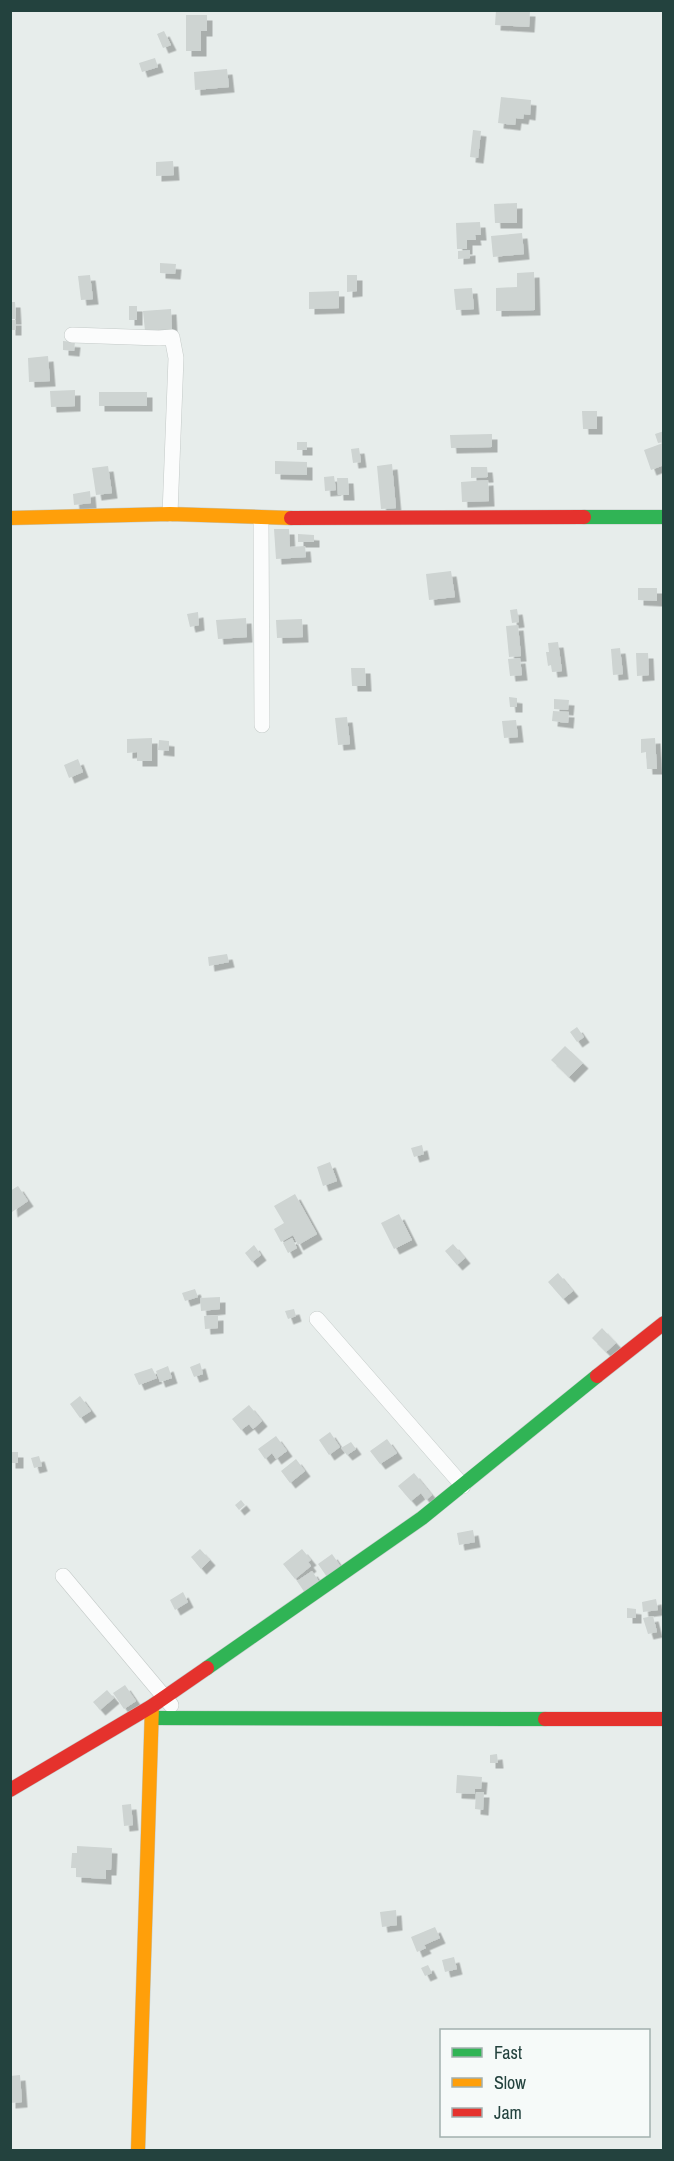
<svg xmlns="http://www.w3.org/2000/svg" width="674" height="2161" font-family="'Archivo Narrow',sans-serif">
<defs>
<filter id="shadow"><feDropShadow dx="5.5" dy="5.5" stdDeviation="0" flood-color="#0004"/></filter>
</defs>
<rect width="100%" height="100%" fill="#e7edeb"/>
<path fill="#ced4d2" filter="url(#shadow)" d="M496,10L530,11L529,27L495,25Z
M186,15H207V31H201V51H186Z
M164,31L171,45L163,48L157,34Z
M155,58L158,67L142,72L139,63Z
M227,69L229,87L195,90L194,72Z
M501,97L531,100L530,115L524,114L523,119L516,118L515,125L498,123Z
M473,130L481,131L478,158L470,157Z
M173,161L174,175L156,176V162Z
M517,203V223H495L494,204Z
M480,222L481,235H475L476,240H467V249H457L456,223Z
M522,233L524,254L493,257L491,236Z
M470,250V258L458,259V251Z
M160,263L176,264L175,274L160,273Z
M534,272L535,310L496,311V288L517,287V273Z
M90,275L93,299L81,300L78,276Z
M347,275H357V291L347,292Z
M472,288L474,309L456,310L454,289Z
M339,291V308L309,309V292Z
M10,302H15L16,319H10Z
M129,306H137V320H129Z
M171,309L172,329L145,331L143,311Z
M10,320H16V330H10Z
M63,341L75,342L74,351L63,350Z
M48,356L50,381L29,382L28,358Z
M75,390V406L51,407L50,391Z
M99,392H147V406H99Z
M582,411H597V429H583Z
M664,431V442L658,443L655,434Z
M492,434V447L451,448L450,435Z
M297,442H307V450H297Z
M663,443L664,465L651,470L644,450Z
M359,448L361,462L353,463L351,449Z
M275,461L307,462V475L275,474Z
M392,464L396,508L381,509L377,466Z
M108,466L112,493L96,495L92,468Z
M471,467H487L488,477L471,478Z
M334,476L336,490L325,491L324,477Z
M337,478H348L349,495H338Z
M488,480L489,501L462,502L461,482Z
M90,491L91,503L74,505L73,494Z
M274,529H289L290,547L305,546L306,557L276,559Z
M298,534L314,535V542H298Z
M451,571L455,597L429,600L426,574Z
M638,588H657V601L638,600Z
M517,609L519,622L512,623L510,610Z
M198,612L199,625L190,627L187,614Z
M246,618L247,637L218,639L216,620Z
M302,619L303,637L277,638L276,620Z
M518,625L521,656L509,657L506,626Z
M558,642L562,671L552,672L551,665L548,666L546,652H549L548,643Z
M620,648L623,674L613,675L611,649Z
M636,653H648L649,675L637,676Z
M520,658L522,675L510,676L508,659Z
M351,668H365L366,686H352Z
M509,697L517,698V707H510Z
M554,699L569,700L568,710L554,709Z
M553,711L569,712L568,723L552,721Z
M347,717L350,744L338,745L335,718Z
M516,720L518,737L504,738L502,721Z
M152,738V761H137V752L127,753V739Z
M655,738L657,769H647L646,752L641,753V739Z
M159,740L169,741V751L158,750Z
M78,759L83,772L69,778L64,765Z
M227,954L229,962L209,966L208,957Z
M577,1027L584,1037L577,1042L570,1032Z
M565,1046L583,1063L569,1077L551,1060Z
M422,1145L424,1154L414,1157L411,1148Z
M330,1162L337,1181L323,1186L317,1167Z
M18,1186L28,1201L12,1212L10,1191Z
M295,1194L317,1234L298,1245L293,1235L281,1242L274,1229L284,1223L274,1206Z
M399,1214L412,1240L394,1249L381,1223Z
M292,1238L297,1248L288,1253L283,1243Z
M453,1244L465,1258L457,1265L445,1251Z
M254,1245L261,1255L252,1262L245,1253Z
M558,1273L573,1291L563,1299L548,1282Z
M195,1289L198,1297L185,1301L182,1293Z
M220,1297V1309L201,1311L200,1298Z
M294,1309L296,1316L288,1319L285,1311Z
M218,1315V1328L205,1329L204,1316Z
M602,1328L616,1343L606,1352L592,1338Z
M200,1363L203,1374L194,1377L190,1367Z
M168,1366L172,1378L160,1382L156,1371Z
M152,1368L157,1378L139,1385L134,1374Z
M80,1396L91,1411L80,1418L70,1404Z
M249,1405L262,1421L253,1429L249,1424L241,1430L232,1419Z
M330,1432L340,1447L329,1455L319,1440Z
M276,1436L287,1451L276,1459L272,1453L265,1459L258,1449Z
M387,1439L397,1453L380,1464L370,1451Z
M351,1442L356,1449L347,1455L341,1448Z
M10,1452H18V1463H10Z
M39,1456L42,1466L34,1468L31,1458Z
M296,1459L305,1471L290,1483L281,1471Z
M414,1473L432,1495L426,1500L421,1493L411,1501L398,1486Z
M241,1500L245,1505L239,1510L235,1505Z
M473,1530L475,1542L459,1545L457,1533Z
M200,1549L210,1560L201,1569L191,1557Z
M302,1549L311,1560L308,1562L311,1566L295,1579L283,1564Z
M332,1554L341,1567L327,1577L318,1564Z
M312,1571L320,1583L305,1593L297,1581Z
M183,1592L188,1602L175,1610L170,1600Z
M656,1599L658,1610L643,1612L642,1602Z
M627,1608L636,1609V1618H627Z
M653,1616L657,1632L648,1634L643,1618Z
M125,1685L136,1701L124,1709L113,1693Z
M107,1690L114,1698L100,1710L93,1702Z
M497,1754L498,1763H490V1755Z
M457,1775L482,1777L481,1789H475V1794L456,1793Z
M476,1792H484L483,1810L475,1809Z
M131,1804L133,1825L124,1826L122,1805Z
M77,1846L112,1848L111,1870H106V1879L76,1877V1868H71L72,1853H77Z
M396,1910L397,1925L382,1927L380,1912Z
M435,1927L440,1938L424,1945L426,1948L417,1952L411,1937Z
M454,1957L457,1969L445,1972L442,1960Z
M428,1965L432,1973L425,1976L421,1968Z
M20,2075L22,2102L10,2103V2076Z"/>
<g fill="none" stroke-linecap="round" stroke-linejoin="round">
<g stroke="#c4cac8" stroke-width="16">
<path id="street" d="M72,335L159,338L172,337L176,358L170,514
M261,518L262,725
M317,1319L463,1486
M63,1576L171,1705"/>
</g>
<g stroke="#c2cac8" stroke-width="15">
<path id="fast" d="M584,517H664
M207,1668L422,1518L597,1376
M152,1718L545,1719"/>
</g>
<g stroke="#c2cac8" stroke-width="15">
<path id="slow" d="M10,518L170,514L291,518
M138,2150L152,1706"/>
</g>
<g stroke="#c2cac8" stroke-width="15">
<path id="jam" d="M291,518L584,517
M597,1376L664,1323
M545,1719H664
M10,1790L152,1706L207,1668"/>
</g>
<use href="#street" stroke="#fbfcfc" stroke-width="15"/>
<use href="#fast" stroke="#30b455" stroke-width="14"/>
<use href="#slow" stroke="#ff9f0a" stroke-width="14"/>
<use href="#jam" stroke="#e5322d" stroke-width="14"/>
</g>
<rect width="674" height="2161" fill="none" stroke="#23423e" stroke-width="24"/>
<rect x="440" y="2029" width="210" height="108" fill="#f6faf9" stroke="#a2b0ae" stroke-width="1.5"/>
<rect x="452" y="2048" width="30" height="9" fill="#30b455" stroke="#a2b0ae" stroke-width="1.5"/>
<text x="494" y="2059" font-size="18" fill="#23423e">Fast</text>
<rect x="452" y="2078" width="30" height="9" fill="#ff9f0a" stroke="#a2b0ae" stroke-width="1.5"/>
<text x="494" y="2089" font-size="18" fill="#23423e">Slow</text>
<rect x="452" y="2108" width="30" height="9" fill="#e5322d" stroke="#a2b0ae" stroke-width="1.5"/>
<text x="494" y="2119" font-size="18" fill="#23423e">Jam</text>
</svg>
